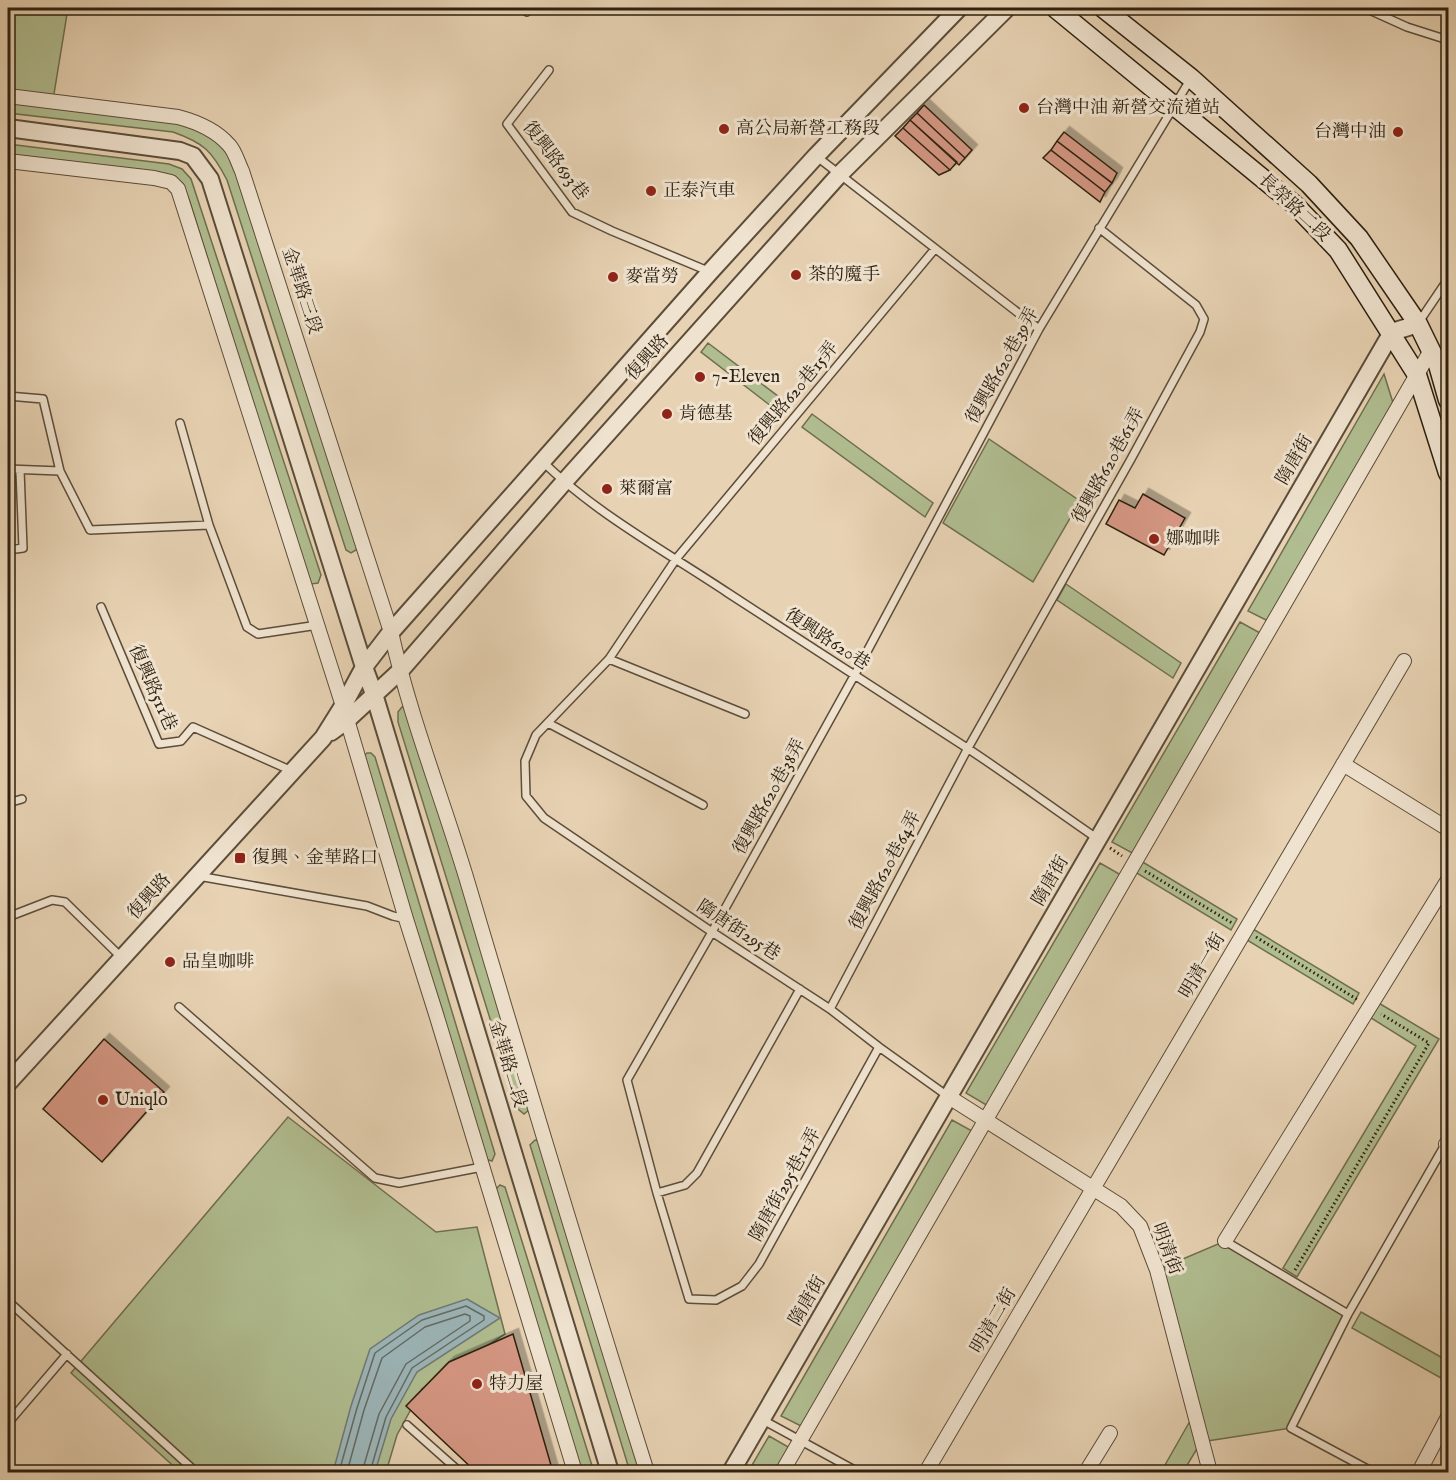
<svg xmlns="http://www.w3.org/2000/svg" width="1456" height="1480" font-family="'IM FELL English','Noto Serif TC',serif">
<defs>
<filter id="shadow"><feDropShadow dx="5.5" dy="-5.5" stdDeviation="0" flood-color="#0004"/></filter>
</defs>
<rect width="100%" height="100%" fill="#e7d2b3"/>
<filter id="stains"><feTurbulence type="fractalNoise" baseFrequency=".00333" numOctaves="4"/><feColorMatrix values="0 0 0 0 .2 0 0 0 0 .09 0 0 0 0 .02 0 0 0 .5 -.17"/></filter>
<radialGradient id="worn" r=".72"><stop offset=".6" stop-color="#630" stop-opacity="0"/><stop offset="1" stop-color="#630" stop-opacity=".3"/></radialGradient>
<path fill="#b0bd90" stroke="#6e6f50" stroke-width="1.5" d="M13,8H68L53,100L8,93V41Z
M8,101L160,119L196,128L220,144L235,164L357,547L356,550L351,553L346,550L227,180C212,151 204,143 173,132L8,113Z
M8,144L169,164L182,169L191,179L321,575L318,583L311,584L309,582L189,199L182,184L8,155Z
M708,343L787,403L780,413L701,352Z
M1384,374L1394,406L1270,622L1248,611Z
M812,414L933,503L925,517L802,427Z
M989,439L1080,501L1033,582L943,523Z
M1066,584L1181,663L1173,678L1057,600Z
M1240,622L1262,634L1134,854L1112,842Z
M402,707L408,709L530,1109L524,1114L518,1109L398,722V712Z
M367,753H371L375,757L495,1154L492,1161L485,1159L363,762L364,756Z
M1141,861L1237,919L1231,930L1135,872Z
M1100,863L1121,875L988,1106L966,1093Z
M1253,929L1359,993L1353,1004L1247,940Z
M1377,1002L1439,1039L1297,1277L1283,1268L1416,1046L1368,1016Z
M288,1117L436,1232L477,1227L505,1334L422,1389L397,1435L386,1472H180L71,1373Z
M952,1120L972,1131L803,1427L781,1416Z
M535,1140L539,1141L643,1472H630L530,1145Z
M500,1185L505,1187L594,1472H579L494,1191Z
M1225,1241L1348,1314L1291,1428L1201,1442L1183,1472H1161L1194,1414L1157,1270Z
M1361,1312L1448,1361V1382L1352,1328Z
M769,1436L790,1448L776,1472H748Z"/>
<path fill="#9cb5b8" stroke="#707a75" stroke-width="1.5" d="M467,1299L500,1318L417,1372L391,1419L375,1472H333L351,1406L370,1349L419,1315Z"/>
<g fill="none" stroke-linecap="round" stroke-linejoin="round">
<path stroke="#646b64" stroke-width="1.5" d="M339,1472L357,1408L375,1353L422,1320L466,1306L484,1316V1320L412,1368L386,1417L370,1472
M347,1472L364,1410L382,1358L425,1327L465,1314L470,1316V1321L406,1364L379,1414L362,1472"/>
</g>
<path fill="#d49682" stroke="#2d2111" stroke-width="1.5" filter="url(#shadow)" d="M924,105L972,150L965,158L917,113Z
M917,113L965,158L959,165L910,120Z
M910,120L957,162L950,170L903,128Z
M903,128L950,170L939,175L895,136Z
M1064,132L1117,173L1112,183L1057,141Z
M1057,141L1112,183L1105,192L1051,150Z
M1051,150L1105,192L1100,202L1043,158Z
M1143,494L1185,518L1164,555L1106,524L1119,500L1135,508Z
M104,1039L164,1092L102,1162L43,1109Z
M513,1334L553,1472H476L406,1406L449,1362Z"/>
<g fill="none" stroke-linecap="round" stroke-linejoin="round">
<g stroke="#5c4d3a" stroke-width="10">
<path id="service" d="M522,8L527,12
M1365,8L1407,27L1448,40
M549,70L507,124L572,212L612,231L708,271
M816,156L1039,329
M934,250L676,559L609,659L536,735L525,761L526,796L544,818L712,932L830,1009L879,1047L949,1097
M1419,322L1448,279
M8,396L43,399L60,471L90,530L209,525L247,627L258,634L318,625
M180,423L209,525
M543,462C598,515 665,551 728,593C807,645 888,696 967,748C1011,777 1054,809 1098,839
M8,469L60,471
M8,550L23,548L20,470
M101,607L159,744L181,741L193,727L292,771
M609,659L745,714
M548,723L703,805
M8,803L22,799
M198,876L367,906L393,916L406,919
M8,917L52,900L65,902L122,958
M179,1007L375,1178L399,1183L482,1167
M830,1009L968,748L1131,459L1200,332L1204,319L1196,305L1099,228
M879,1047L759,1264L742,1286L716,1300L689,1299L657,1193L627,1080L712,932L854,676L1039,329L1190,80
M657,1193L685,1185L697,1173L800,989
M1225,1241L1348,1314
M8,1301L196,1472
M763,1420L858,1472
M8,1423L67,1354
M407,1425L460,1472
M1373,1472L1291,1428L1348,1314L1446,1143"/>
</g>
<g stroke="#5c4d3a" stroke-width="16">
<path id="minor" d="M8,96L178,117C197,122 216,130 229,145C235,151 238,163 242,171L391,632C410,718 444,802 469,887C527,1083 586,1278 647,1472
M8,161L154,178L171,182L178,189L343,706L406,919L436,1014L575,1472
M1343,764L1448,829
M949,1097L1121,1206L1140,1226L1157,1270L1210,1472
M1446,1144L1448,1145
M1225,1241L1448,880
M782,1472L1430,352
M926,1472L1404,661
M1086,1472L1110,1433
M1419,1472L1448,1417"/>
</g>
<g stroke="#5c4d3a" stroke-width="20">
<path id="tertiary" d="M8,128L180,151L193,156L210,179L364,667L374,694L610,1472
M331,732L346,721L400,671L564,482L839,175L1007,8
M8,1083L323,738L343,706L364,667L391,632L710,272L816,156L959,8
M731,1472L1392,332L1418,324"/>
</g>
<g stroke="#2d2111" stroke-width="21">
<path id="secondary" d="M1055,8L1295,205L1338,250L1417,375L1448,473
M1103,8L1191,78L1309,184L1359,238L1418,324L1438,365L1448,400"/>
</g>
<path stroke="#2d2111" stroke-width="3" stroke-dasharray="1.5 3" stroke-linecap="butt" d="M1110,848L1122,856
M1145,871L1232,923
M1256,937L1358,1000
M1295,1270L1429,1043L1381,1014"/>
<use href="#service" stroke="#efe2ce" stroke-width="7"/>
<use href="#minor" stroke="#efe2ce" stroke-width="14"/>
<use href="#tertiary" stroke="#efe2ce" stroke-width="16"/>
<use href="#secondary" stroke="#efe2ce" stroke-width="18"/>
</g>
<g fill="#8f2418" stroke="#efe2ce" stroke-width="2">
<circle cx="1024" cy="108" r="6"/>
<circle cx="724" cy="129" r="6"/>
<circle cx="1398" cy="132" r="6"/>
<circle cx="651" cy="191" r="6"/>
<circle cx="796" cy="275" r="6"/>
<circle cx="613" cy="277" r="6"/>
<circle cx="700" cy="377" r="6"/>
<circle cx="667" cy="414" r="6"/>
<circle cx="607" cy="489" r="6"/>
<circle cx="1154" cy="539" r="6"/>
<rect x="234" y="852" width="12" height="12" rx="3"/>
<circle cx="170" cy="962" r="6"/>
<circle cx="103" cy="1100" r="6"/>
<circle cx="477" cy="1384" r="6"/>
</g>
<g text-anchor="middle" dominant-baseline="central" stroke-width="6" stroke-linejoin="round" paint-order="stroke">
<g font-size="18" fill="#2d2111" stroke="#efe2ce" text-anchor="start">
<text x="1036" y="108">台灣中油 新營交流道站</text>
<text x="736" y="129">高公局新營工務段</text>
<text x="1386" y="132" text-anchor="end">台灣中油</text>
<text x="663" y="191">正泰汽車</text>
<text x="808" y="275">茶的魔手</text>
<text x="625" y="277">麥當勞</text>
<text x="712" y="377">7-Eleven</text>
<text x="679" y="414">肯德基</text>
<text x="619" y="489">萊爾富</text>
<text x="1166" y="539">娜咖啡</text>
<text x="252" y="858">復興、金華路口</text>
<text x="182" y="962">品皇咖啡</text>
<text x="115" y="1100">Uniqlo</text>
<text x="489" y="1384">特力屋</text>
</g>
<g font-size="18" fill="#2d2111" stroke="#efe2ce">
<text transform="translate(555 161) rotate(52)">復興路693巷</text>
<text transform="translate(1294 208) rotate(43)">長榮路二段</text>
<text transform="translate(301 291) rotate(72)">金華路三段</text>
<text transform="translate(648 358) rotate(-48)">復興路</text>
<text transform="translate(1003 366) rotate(-61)">復興路620巷39弄</text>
<text transform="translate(794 394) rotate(-50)">復興路620巷15弄</text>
<text transform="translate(1295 460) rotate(-60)">隋唐街</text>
<text transform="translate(1109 466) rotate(-61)">復興路620巷61弄</text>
<text transform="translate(827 640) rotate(33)">復興路620巷</text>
<text transform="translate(152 688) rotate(66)">復興路511巷</text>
<text transform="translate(770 797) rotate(-61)">復興路620巷38弄</text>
<text transform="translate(886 871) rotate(-62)">復興路620巷64弄</text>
<text transform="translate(1051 881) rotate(-60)">隋唐街</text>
<text transform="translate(150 897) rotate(-48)">復興路</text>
<text transform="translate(738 931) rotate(33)">隋唐街295巷</text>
<text transform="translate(1203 966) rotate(-60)">明清一街</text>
<text transform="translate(507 1064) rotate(73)">金華路二段</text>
<text transform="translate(786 1185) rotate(-61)">隋唐街295巷11弄</text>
<text transform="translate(1166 1249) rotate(69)">明清街</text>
<text transform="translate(808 1301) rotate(-60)">隋唐街</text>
<text transform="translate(994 1321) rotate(-60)">明清二街</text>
</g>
</g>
<rect width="1456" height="1480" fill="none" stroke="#e7d2b3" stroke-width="30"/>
<rect x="9" y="9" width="1438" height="1462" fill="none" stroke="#2d2111" stroke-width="3"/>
<rect x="15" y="15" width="1426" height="1450" fill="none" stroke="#2d2111" stroke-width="1.5"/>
<rect width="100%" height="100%" filter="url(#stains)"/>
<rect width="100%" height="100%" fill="url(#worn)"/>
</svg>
